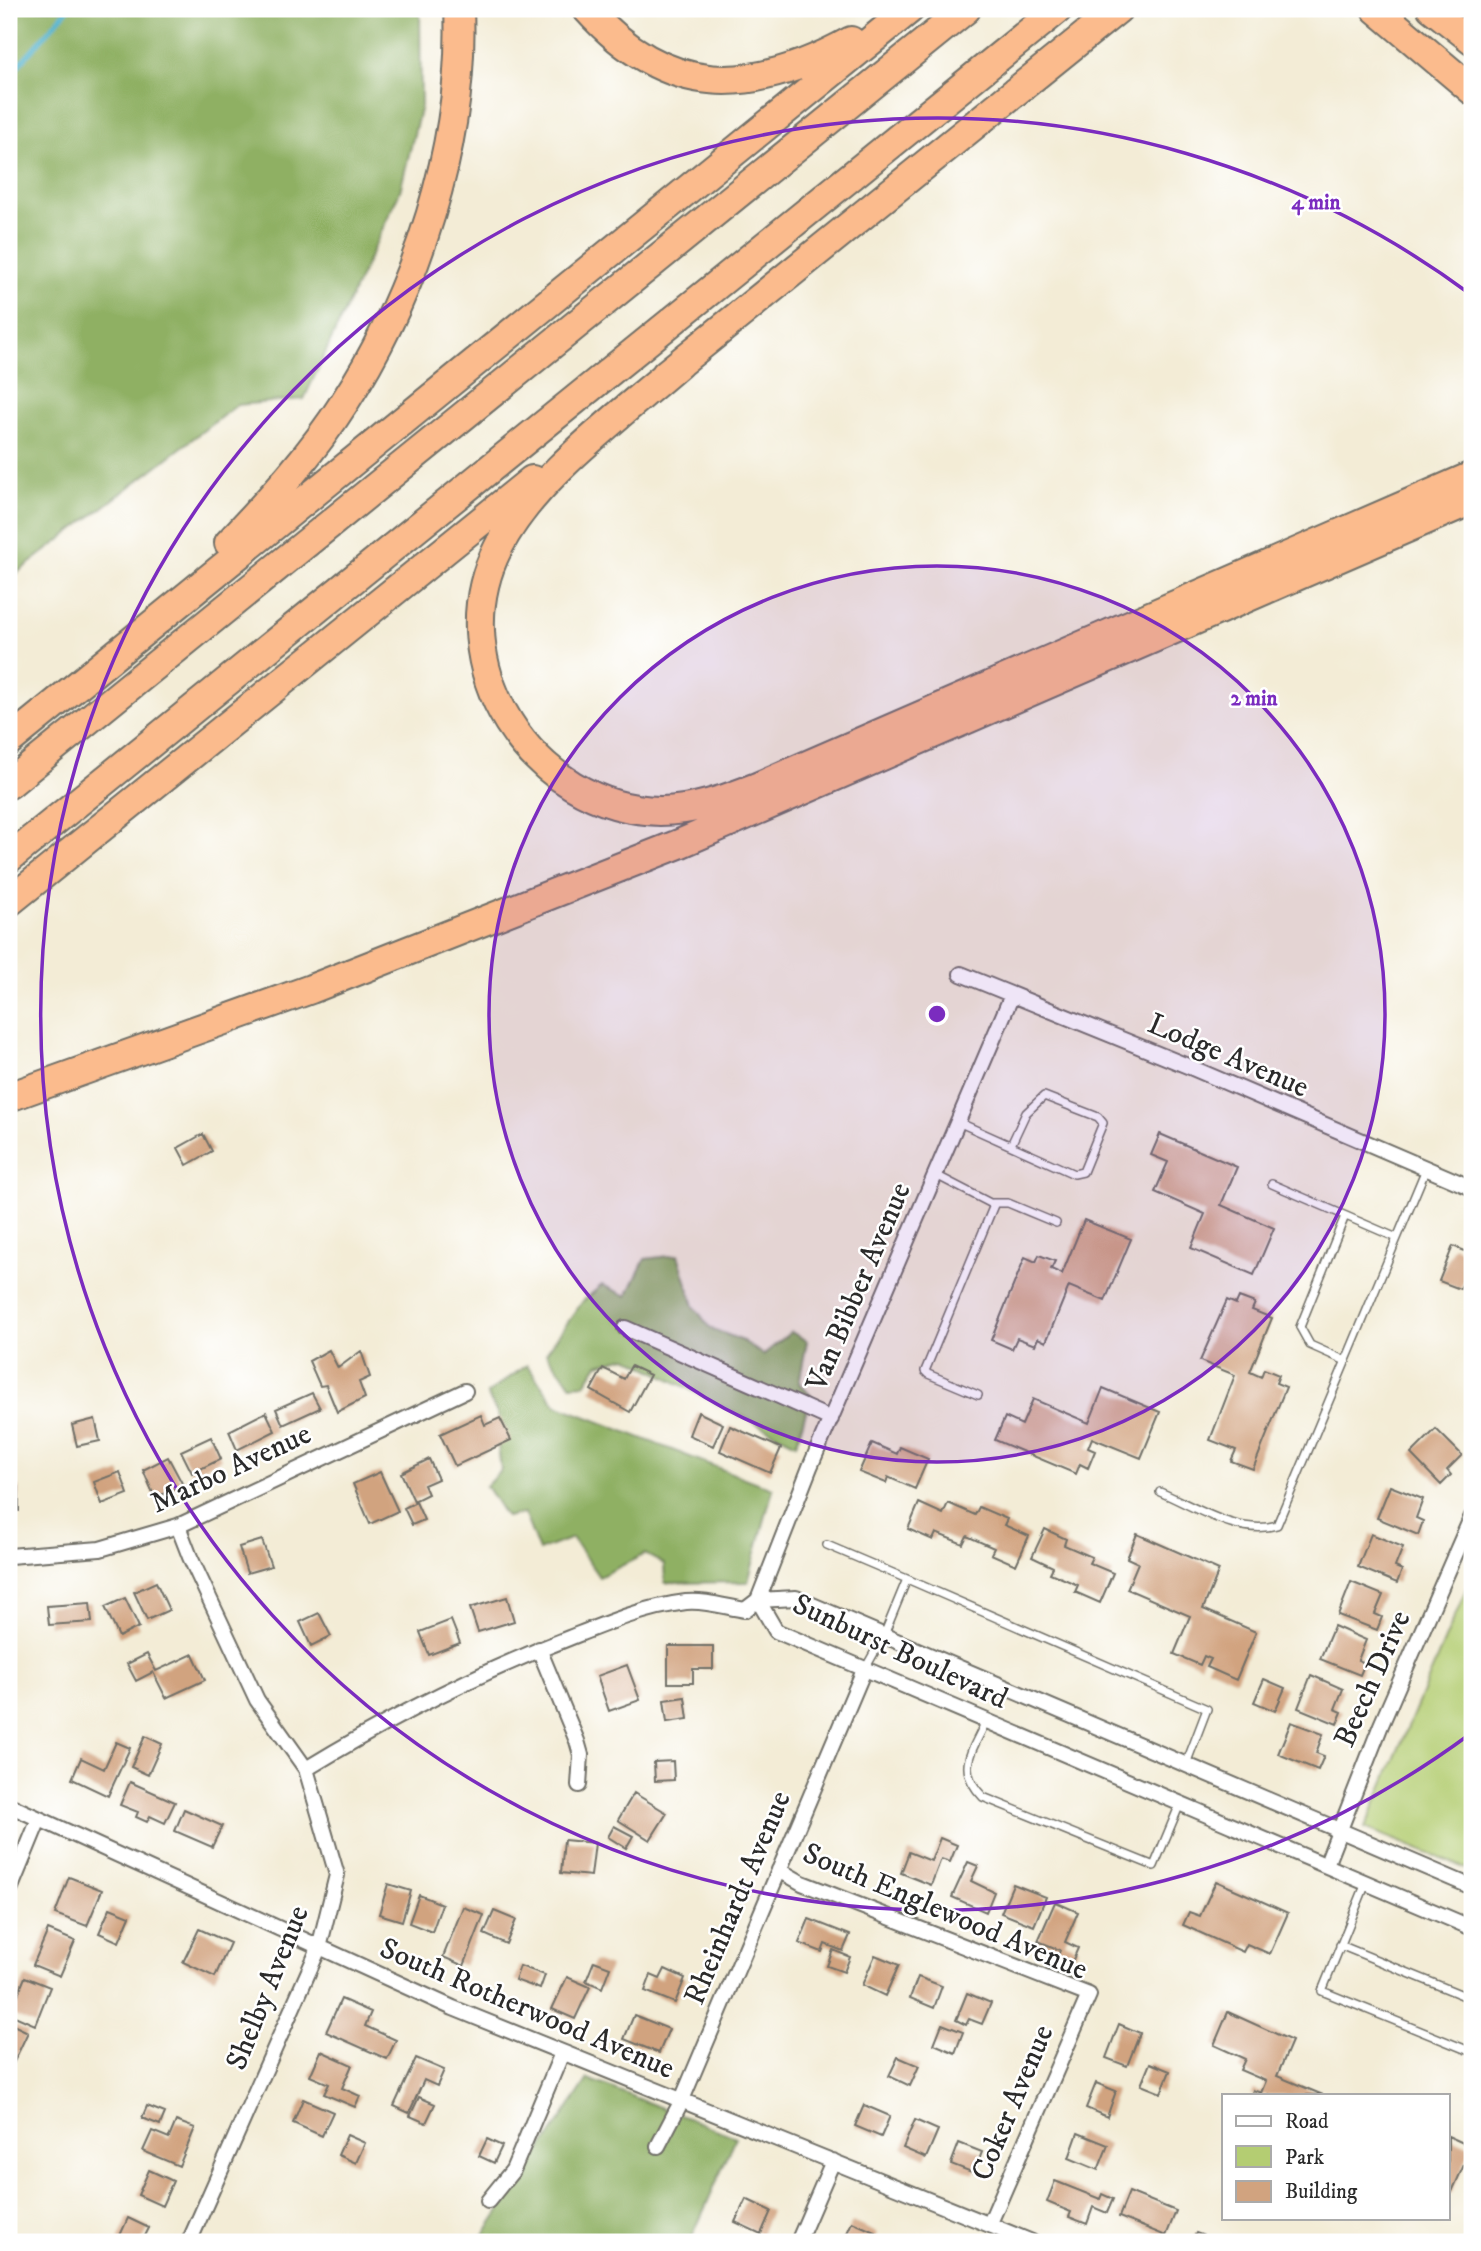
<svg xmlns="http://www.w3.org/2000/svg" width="1481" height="2251" font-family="'IM FELL DW Pica',serif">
<rect width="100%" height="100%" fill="#fff"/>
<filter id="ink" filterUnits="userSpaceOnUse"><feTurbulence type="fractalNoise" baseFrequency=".0143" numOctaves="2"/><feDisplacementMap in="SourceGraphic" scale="14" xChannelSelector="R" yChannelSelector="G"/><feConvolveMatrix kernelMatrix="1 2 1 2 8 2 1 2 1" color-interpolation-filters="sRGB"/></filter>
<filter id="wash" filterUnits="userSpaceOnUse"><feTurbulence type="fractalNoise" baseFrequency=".00686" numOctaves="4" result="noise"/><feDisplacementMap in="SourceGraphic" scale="28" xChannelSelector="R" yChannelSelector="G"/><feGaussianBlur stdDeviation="1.57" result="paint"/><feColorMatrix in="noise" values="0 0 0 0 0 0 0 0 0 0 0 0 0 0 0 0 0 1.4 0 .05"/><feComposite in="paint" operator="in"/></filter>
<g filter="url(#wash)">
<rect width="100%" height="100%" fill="#f3ecd6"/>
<path fill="#b4cd72" stroke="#707c4e" stroke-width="2" d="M1472,1576V1871L1365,1828Z"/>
<path fill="#8fb064" stroke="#5d6e48" stroke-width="2" d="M9,9H420L421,106L400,191L304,399L237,405L9,579Z
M678,1255L694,1306L710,1328L743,1341L763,1355L791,1332L807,1341L799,1383L811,1396L796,1444L627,1357L598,1364L585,1384L571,1385L546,1353L583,1301L602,1285L627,1296L645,1259Z
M527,1365L556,1405L773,1489L748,1582L665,1583L664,1564L645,1554L599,1577L572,1538L539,1551L524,1513L506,1517L486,1486L501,1470L498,1445L506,1431L487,1394Z
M588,2079L736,2137L690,2242H479Z"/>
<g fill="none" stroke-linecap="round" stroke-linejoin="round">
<path stroke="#4db0cc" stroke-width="5" d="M9,76L68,9"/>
</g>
<g id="blocks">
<path fill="#d1a37f" d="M203,1134L212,1151L187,1165L178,1148Z
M1160,1134L1237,1167L1221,1205L1274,1228L1254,1275L1191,1248L1205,1214L1155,1192L1168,1162L1151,1155Z
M1084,1220L1131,1239L1105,1301L1069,1286L1046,1342L1038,1338L1035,1345L1017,1338L1012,1349L991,1340L1025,1257L1036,1262L1039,1255L1055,1261L1051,1269L1062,1274Z
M1453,1246L1472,1254V1282L1465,1279L1460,1289L1439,1281Z
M1239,1297L1255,1303L1252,1310L1272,1318L1250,1372L1261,1377L1264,1369L1279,1375L1276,1383L1286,1387L1253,1469L1231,1461L1236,1450L1210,1440L1235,1375L1200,1361L1227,1300L1236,1304Z
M329,1350L338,1368L361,1351L370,1377L359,1382L365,1398L337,1412L326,1385L320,1386L309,1361Z
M631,1366L650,1375L630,1412L591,1390L603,1368L624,1379Z
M1103,1388L1160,1412L1141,1458L1092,1438L1088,1448L1095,1451L1088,1468L1080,1464L1076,1474L995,1440L1005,1417L1022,1425L1033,1399L1089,1423Z
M312,1393L320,1408L283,1425L276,1409Z
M266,1412L275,1431L237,1450L229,1431Z
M698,1412L723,1424L713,1446L689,1435Z
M481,1415L485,1425L500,1418L511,1440L455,1466L440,1434Z
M95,1419L100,1441L77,1446L72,1425Z
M730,1426L781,1448L770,1473L720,1451Z
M1436,1429L1462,1455L1447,1470L1451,1475L1441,1485L1411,1454Z
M211,1437L221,1459L192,1473L181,1451Z
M872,1443L897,1454L900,1447L928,1459L915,1489L888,1477L886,1483L859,1472Z
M168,1457L183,1485L155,1498L143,1470Z
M429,1459L438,1479L424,1485L428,1494L414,1501L401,1473Z
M120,1472L128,1494L102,1504L94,1482Z
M380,1472L398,1511L370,1524L353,1484Z
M1390,1486L1423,1499L1416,1518L1423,1521L1418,1535L1377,1518Z
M9,1487H19V1511L9,1510Z
M416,1502L424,1520L412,1525L404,1508Z
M919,1503L943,1514L948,1503L975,1515L979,1507L1007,1519L1004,1525L1029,1536L1016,1565L991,1554L994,1548L967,1536L963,1544L936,1533L933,1540L908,1529Z
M1045,1529L1066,1539L1064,1545L1092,1557L1089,1563L1113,1573L1100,1603L1075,1592L1078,1585L1050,1573L1053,1567L1032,1557Z
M1137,1534L1219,1570L1203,1609L1256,1632L1236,1680L1207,1667L1211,1659L1204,1656L1200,1665L1174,1654L1190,1616L1127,1589L1138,1563L1127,1558Z
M1371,1534L1403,1547L1395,1567L1402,1570L1397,1583L1358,1567Z
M262,1540L271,1566L247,1573L239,1547Z
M156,1582L169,1610L147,1620L134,1592Z
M1351,1582L1383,1595L1375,1614L1382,1617L1377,1630L1338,1615Z
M507,1597L514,1621L478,1632L470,1608Z
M125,1598L139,1627L119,1637L105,1607Z
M90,1603L92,1622L49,1625L47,1606Z
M319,1613L331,1636L311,1646L300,1622Z
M451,1620L460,1643L429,1655L420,1632Z
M1334,1626L1366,1640L1358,1660L1365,1663L1360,1675L1320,1659Z
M668,1646H713V1669H693V1683H668Z
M147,1654L156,1671L193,1654L205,1680L166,1698L153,1672L136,1681L127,1664Z
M627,1665L640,1700L609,1711L597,1676Z
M1311,1675L1343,1689L1335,1709L1342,1712L1337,1724L1298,1708Z
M1264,1679L1285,1688L1275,1711L1254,1702Z
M685,1697L688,1719L667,1722L664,1700Z
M1291,1722L1323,1734L1316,1753L1324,1756L1318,1770L1278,1754Z
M145,1736L162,1744L148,1775L131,1767Z
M116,1742L130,1748L108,1796L72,1779L81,1758L104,1769Z
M673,1761L674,1780L655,1781L654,1762Z
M130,1782L175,1802L165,1823L150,1816L147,1822L136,1817L138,1812L120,1805Z
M634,1793L667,1813L650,1840L618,1820Z
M184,1809L222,1826L212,1847L175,1831Z
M614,1826L633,1836L626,1848L608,1837Z
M940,1838L957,1845L950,1862L941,1859L931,1885L901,1873L909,1852L931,1861Z
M564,1840L595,1843L591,1876L561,1873Z
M968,1862L978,1866L971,1881L994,1892L986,1912L952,1897Z
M69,1877L102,1890L87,1926L55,1914Z
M1216,1881L1288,1913L1270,1954L1247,1944L1243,1952L1183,1925L1189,1912L1200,1916Z
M388,1884L411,1891L402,1921L379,1914Z
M1013,1884L1046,1897L1034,1926L1001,1913Z
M419,1895L442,1904L432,1932L409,1923Z
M1055,1902L1078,1912L1065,1942L1078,1948L1072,1962L1058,1956L1060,1950L1038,1941Z
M463,1907L484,1915L464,1966L443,1957Z
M110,1908L130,1916L119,1942L99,1933Z
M494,1911L516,1920L506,1944L484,1934Z
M809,1919L850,1935L843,1951L825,1944L822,1952L799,1943Z
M199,1929L230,1943L215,1977L183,1962Z
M48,1930L75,1941L60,1976L33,1965Z
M833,1950L850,1957L844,1972L827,1966Z
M875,1955L899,1965L885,1996L862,1985Z
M594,1961L610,1967L602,1988L586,1981Z
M520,1966L545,1975L540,1989L515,1980Z
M665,1969L685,1978L675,2003L645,1991L651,1975L660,1979Z
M25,1977L50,1987L35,2025L10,2014Z
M567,1977L590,1987L575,2019L552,2009Z
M918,1977L942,1986L934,2008L910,1998Z
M967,1993L991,2003L982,2024L969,2019L966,2025L956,2020Z
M341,1999L371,2012L365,2026L396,2040L387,2059L326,2032Z
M1228,2012L1292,2041L1277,2076L1323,2095H1251L1253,2090L1261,2093L1266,2081L1240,2070L1245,2059L1214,2045Z
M634,2015L669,2029L659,2053L624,2039Z
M9,2023L28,2032L12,2066L9,2064Z
M942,2024L963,2032L955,2053L934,2044Z
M1119,2024L1140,2033L1127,2066L1106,2058Z
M321,2051L352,2065L342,2088L360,2096L355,2107L324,2094L329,2084L310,2076Z
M898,2057L919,2066L910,2086L889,2076Z
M416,2058L444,2070L437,2086L424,2080L409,2113L394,2106Z
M1150,2063L1170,2071L1161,2093L1141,2085Z
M1096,2083L1116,2091L1107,2117L1086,2108Z
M419,2097L435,2104L426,2123L410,2116Z
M303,2099L333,2112L322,2136L293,2123Z
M864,2105L890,2116L881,2137L855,2126Z
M147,2106L165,2113L160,2125L142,2118Z
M915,2120L938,2130L926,2158L903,2148Z
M176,2121L195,2128L179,2166L143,2151L152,2131L169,2138Z
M1078,2133L1108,2145L1098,2170L1069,2158Z
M347,2135L365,2143L356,2163L338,2155Z
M1448,2136L1472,2147L1451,2194L1448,2192Z
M487,2139L502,2146L494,2163L479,2156Z
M959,2143L982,2152L974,2173L951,2164Z
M149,2170L173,2181L162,2206L138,2195Z
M1055,2181L1100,2199L1102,2194L1113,2199L1107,2213L1093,2207L1087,2224L1069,2217L1071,2212L1047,2202Z
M1129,2192L1176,2211L1166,2236L1119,2217Z
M746,2199L771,2211L761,2234L735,2222Z
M128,2218L149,2228L142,2242H117Z
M852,2222L877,2233L873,2242H843Z
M1196,2233L1220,2242H1192Z"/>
</g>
</g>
<g filter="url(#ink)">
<use href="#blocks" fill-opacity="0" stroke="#716f67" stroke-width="2"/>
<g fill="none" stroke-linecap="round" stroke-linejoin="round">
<g stroke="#716f67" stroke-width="10">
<path id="service" d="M958,1122L1074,1174L1083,1172L1103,1123L1098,1117L1044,1096L1026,1113L1011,1145
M936,1175L994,1205L925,1371L928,1374L978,1395
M1272,1184L1397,1238
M992,1203H1008L1056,1223
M1345,1216L1300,1327L1310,1345L1346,1361
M1160,1492C1196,1507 1238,1536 1277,1525L1426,1169
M827,1545L907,1579
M865,1669L884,1635L907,1579L1207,1709L1186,1764
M986,1721C972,1753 955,1768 983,1797L1154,1866L1180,1804
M1366,1883L1322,1991L1472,2052
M1340,1945L1472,1999"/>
</g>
<g stroke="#716f67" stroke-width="18">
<path id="minor" d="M961,974L1190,1067L1472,1188
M625,1328L831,1419
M178,1526L190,1557L257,1700L306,1769L337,1875L319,1948L189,2242
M9,1556L100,1549L178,1526L465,1391
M758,1600L776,1631L1472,1928
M758,1600L796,1598L1472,1887
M758,1600L810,1467L1012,995
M539,1649L577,1741L581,1755L579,1785
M306,1769C390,1718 477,1673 569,1638C607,1623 645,1607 686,1602C705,1600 726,1607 745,1610L758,1600
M9,1805L453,2008L1032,2242
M1326,1865L1381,1725L1472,1516
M779,1870L802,1883L1089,1995L990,2223
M9,1892L39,1819
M658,2146L681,2102L864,1670
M488,2201L513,2170L562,2053
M798,2242L833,2161"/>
</g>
<g stroke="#716f67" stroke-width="28">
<path id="trunk" d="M1430,9L1472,42"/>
</g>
<g stroke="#716f67" stroke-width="32">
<path id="motorway" d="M587,9C668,99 751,96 851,41
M1376,9L1472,90
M679,364C621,415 532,479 498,548C439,664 532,809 660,811C694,811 726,799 757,787L1472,476
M666,374L1118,9
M229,543C270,499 312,454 344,403C416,292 465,142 459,9
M9,741L910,9
M9,784L966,9
M9,858L1058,9
M9,902L532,480
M9,1097L311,989L679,844L1472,500"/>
</g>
<use href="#service" stroke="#fff" stroke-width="7"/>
<use href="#minor" stroke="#fff" stroke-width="14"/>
<use href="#trunk" stroke="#fbbb8d" stroke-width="24"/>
<use href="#motorway" stroke="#fbbb8d" stroke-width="28"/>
</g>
</g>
<circle cx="937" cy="1014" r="448" fill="#7b2cbf" fill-opacity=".12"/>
<g fill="none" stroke="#7b2cbf" stroke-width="3.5">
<circle cx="937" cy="1014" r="448"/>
<path d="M1470 1734A896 896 0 1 1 1470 294"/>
</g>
<g text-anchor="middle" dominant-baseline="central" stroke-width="5" stroke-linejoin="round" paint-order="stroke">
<g font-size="30" fill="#2b2b2b" stroke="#fff">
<text transform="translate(1228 1056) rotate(23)">Lodge Avenue</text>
<text transform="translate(859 1287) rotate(-67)">Van Bibber Avenue</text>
<text transform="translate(231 1469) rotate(-25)">Marbo Avenue</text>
<text transform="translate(900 1652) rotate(25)">Sunburst Boulevard</text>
<text transform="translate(1373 1679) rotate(-66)">Beech Drive</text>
<text transform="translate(738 1898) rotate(-67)">Rheinhardt Avenue</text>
<text transform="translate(945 1912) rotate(23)">South Englewood Avenue</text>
<text transform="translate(268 1988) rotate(-68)">Shelby Avenue</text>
<text transform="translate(527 2009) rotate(23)">South Rotherwood Avenue</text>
<text transform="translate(1013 2103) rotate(-67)">Coker Avenue</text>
</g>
</g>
<circle cx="937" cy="1014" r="10" fill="#7b2cbf" stroke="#fff" stroke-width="3.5"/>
<g font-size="21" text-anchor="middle" font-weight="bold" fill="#7b2cbf" stroke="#fff" stroke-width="5" stroke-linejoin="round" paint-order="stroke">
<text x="1316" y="209">4 min</text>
<text x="1254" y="705">2 min</text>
</g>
<rect width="1481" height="2251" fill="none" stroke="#fff" stroke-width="35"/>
<rect x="1222" y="2094" width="228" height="126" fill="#ffffff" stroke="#aaaaaa" stroke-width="2"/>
<rect x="1236" y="2116" width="35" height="10" fill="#ffffff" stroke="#aaaaaa" stroke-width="2"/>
<text x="1285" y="2128" font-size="21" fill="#2b2b2b">Road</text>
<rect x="1236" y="2146" width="35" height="21" fill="#b4cd72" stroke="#aaaaaa" stroke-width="2"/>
<text x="1285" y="2164" font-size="21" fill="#2b2b2b">Park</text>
<rect x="1236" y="2181" width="35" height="21" fill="#d1a37f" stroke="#aaaaaa" stroke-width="2"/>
<text x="1285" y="2198" font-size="21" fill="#2b2b2b">Building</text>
</svg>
